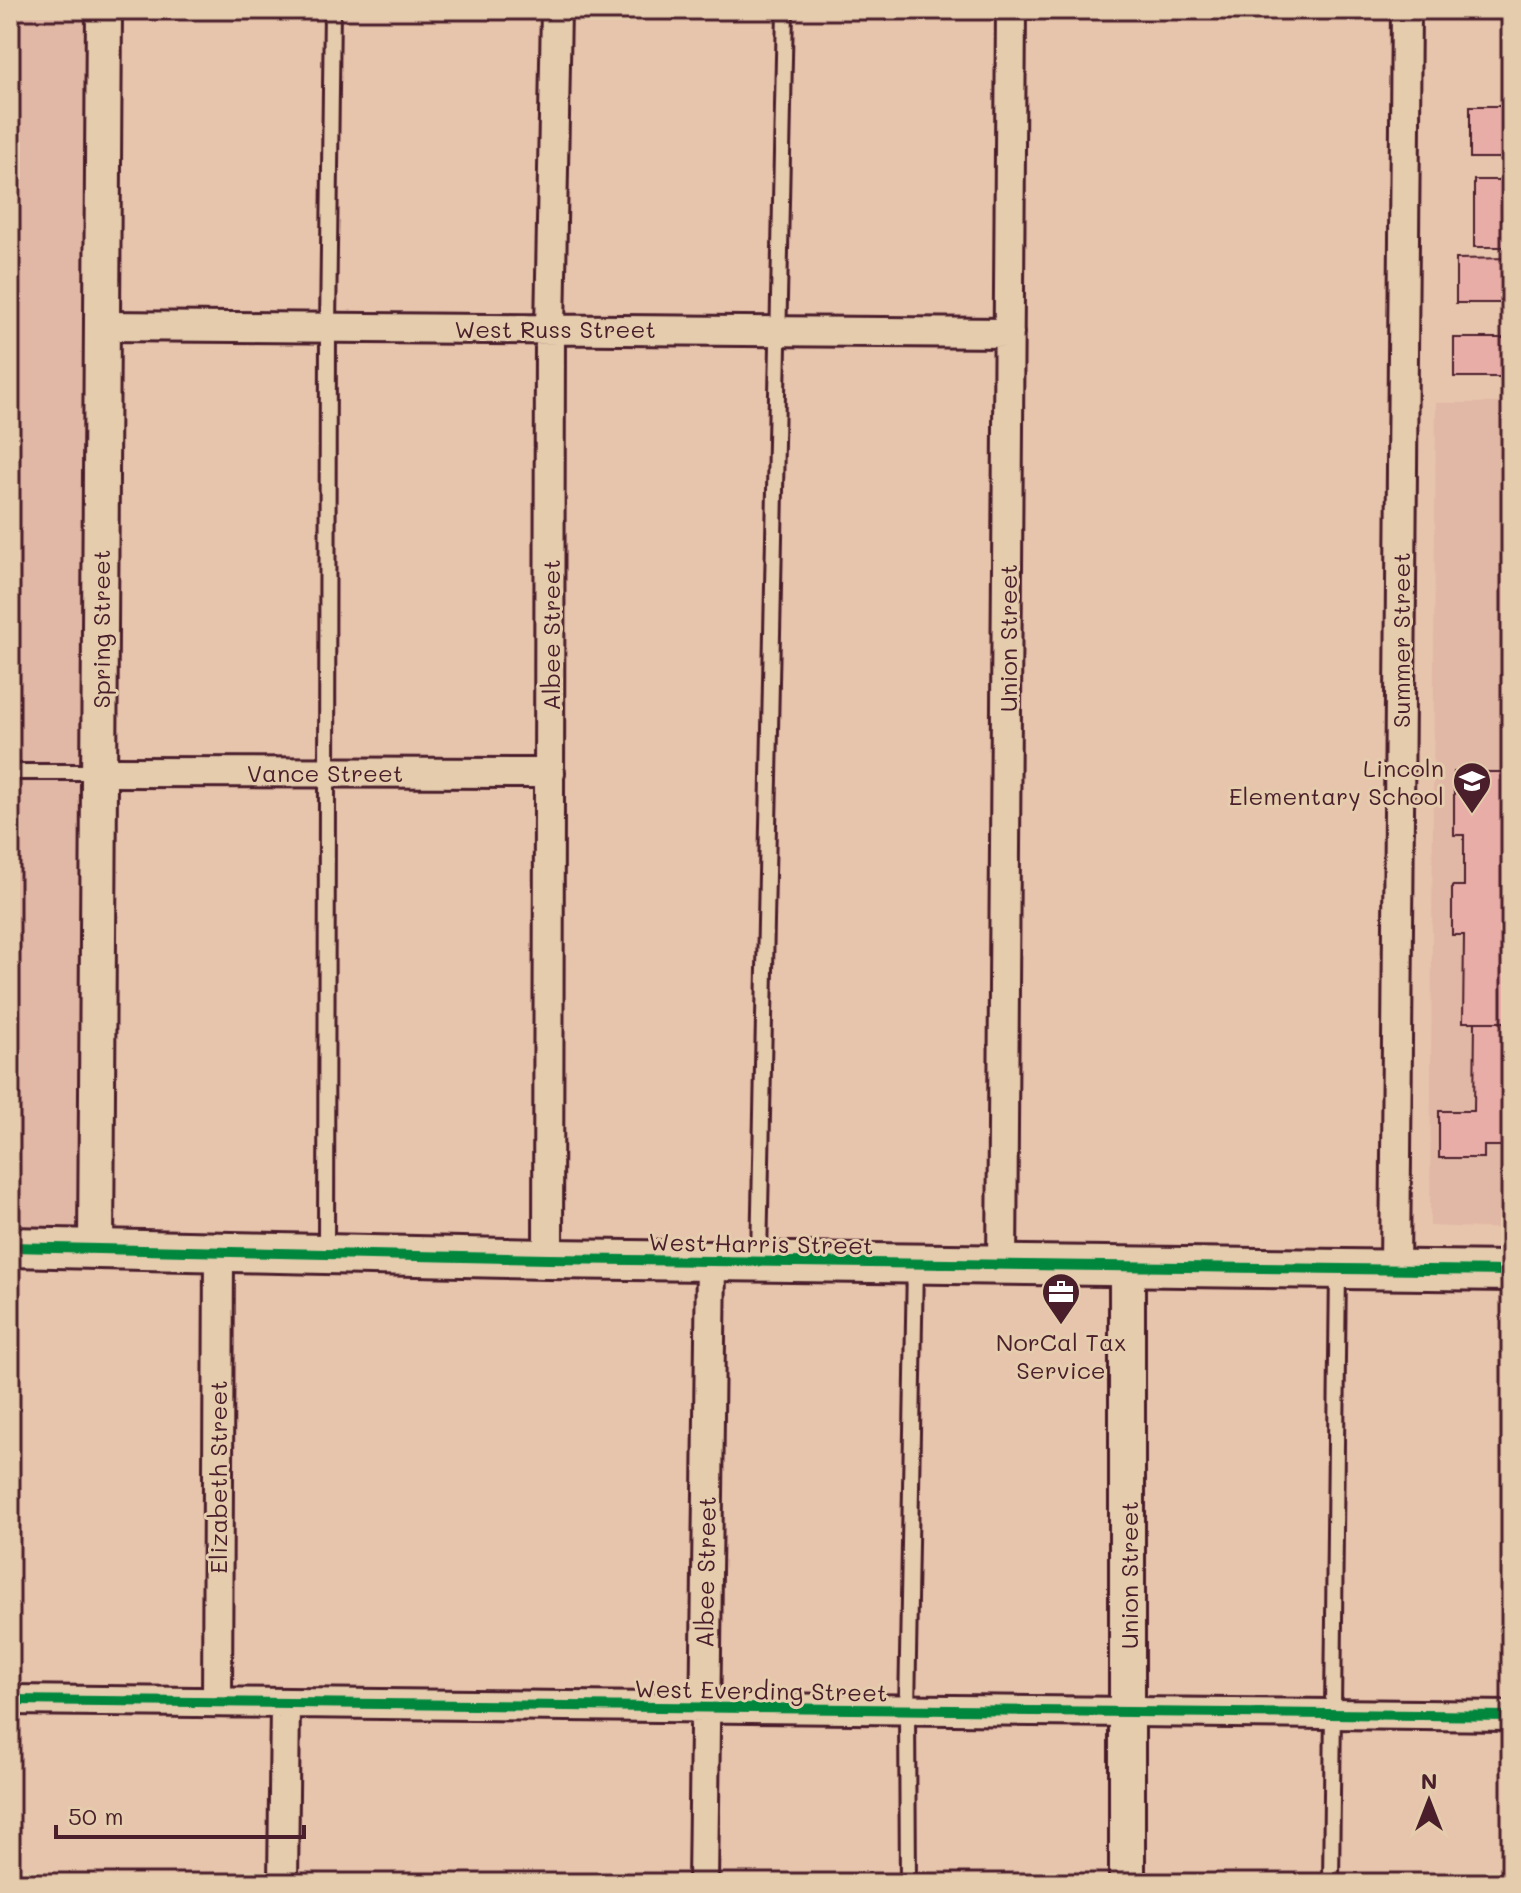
<svg xmlns="http://www.w3.org/2000/svg" width="1521" height="1893" font-family="Mali,sans-serif">
<rect width="100%" height="100%" fill="#e7c4ac"/>
<filter id="ink" filterUnits="userSpaceOnUse"><feTurbulence type="fractalNoise" baseFrequency=".0125" numOctaves="2"/><feDisplacementMap in="SourceGraphic" scale="16" xChannelSelector="R" yChannelSelector="G"/><feConvolveMatrix kernelMatrix="1 2 1 2 8 2 1 2 1" color-interpolation-filters="sRGB"/></filter>
<g filter="url(#ink)">
<path fill="#e1b7a5" d="M10,10H105L96,1248L10,1247Z
M1436,403H1511V1229L1430,1226Z"/>
<path fill="#e8ada7" stroke="#4a1f2b" stroke-width="2" d="M1455,10H1498V17H1455Z
M1470,106H1511V158H1470Z
M1474,180H1511V247H1474Z
M1511,258V303H1456V259Z
M1454,338H1511V377H1454Z
M1454,772H1511V1022H1463L1464,935H1452V886H1464V835H1454Z
M1475,1022H1511V1146H1484V1158H1439V1111H1474Z"/>
<g fill="none" stroke-linecap="round" stroke-linejoin="round">
<g stroke="#4a1f2b" stroke-width="20">
<path id="service" d="M10,772H99
M326,1252L328,327L332,10
M759,1258L785,10
M908,1883L907,1711L915,1265
M1331,1883L1338,1269"/>
</g>
<g stroke="#4a1f2b" stroke-width="34">
<path id="minor" d="M102,326L1009,333
M100,772L550,773
M548,1259L550,329L556,10
M1002,1266L1011,10
M1395,1270L1406,10
M10,1700L1511,1716
M217,1702L219,1251
M283,1883L285,1705
M703,1883L711,1262"/>
</g>
<g stroke="#4a1f2b" stroke-width="40">
<path id="tertiary" d="M96,1248L104,10
M1127,1883V1267"/>
</g>
<g stroke="#4a1f2b" stroke-width="44">
<path id="secondary" d="M10,1247L548,1259L1511,1271"/>
</g>
<use href="#service" stroke="#e5ccad" stroke-width="14"/>
<use href="#minor" stroke="#e5ccad" stroke-width="28"/>
<use href="#tertiary" stroke="#e5ccad" stroke-width="34"/>
<use href="#secondary" stroke="#e5ccad" stroke-width="38"/>
<g stroke="#e5ccad" stroke-width="15">
<path id="cycleway" d="M10,1247L548,1259L1511,1271
M10,1700L1511,1716"/>
</g>
<use href="#cycleway" stroke="#00873e" stroke-width="10"/>
</g>
</g>
<defs>
<g id="school-pin" transform="scale(2)"><path d="M0 17L-7.5 6A9.5 9.5 0 1 1 7.5 6Z" fill="#4a1f2b" stroke="#e5ccad"/><path d="M0-5L7-2L0 1L-7-2ZM-4 1L0 2.5L4 1V4Q0 6-4 4Z" fill="#fff"/></g>
<g id="office-pin" transform="scale(2)"><path d="M0 17L-7.5 6A9.5 9.5 0 1 1 7.5 6Z" fill="#4a1f2b" stroke="#e5ccad"/><path d="M-6-3h4V-5.5h4V-3h4V5H-6ZM-1-4.5V-3h2v-1.5ZM-6 0V1H6V0Z" fill="#fff"/></g>
</defs>
<g fill-rule="evenodd">
<use href="#school-pin" x="1472" y="781"/>
<use href="#office-pin" x="1061" y="1292"/>
</g>
<g text-anchor="middle" dominant-baseline="central" stroke-width="6" stroke-linejoin="round" paint-order="stroke">
<g font-size="24" fill="#4a1f2b" stroke="#e5ccad">
<text x="555" y="328">West Russ Street</text>
<text transform="translate(100 629) rotate(-90)">Spring Street</text>
<text transform="translate(550 635) rotate(-90)">Albee Street</text>
<text transform="translate(1007 638) rotate(-90)">Union Street</text>
<text transform="translate(1400 640) rotate(-90)">Summer Street</text>
<text x="325" y="772">Vance Street</text>
<text transform="translate(761 1243) rotate(1)">West Harris Street</text>
<text transform="translate(217 1477) rotate(-90)">Elizabeth Street</text>
<text transform="translate(705 1572) rotate(-89)">Albee Street</text>
<text transform="translate(1128 1575) rotate(-90)">Union Street</text>
<text transform="translate(761 1690) rotate(1)">West Everding Street</text>
</g>
<g font-size="24" fill="#4a1f2b" stroke="#e5ccad" text-anchor="end">
<text x="1444" y="767">Lincoln<tspan x="1444" dy="28">Elementary School</tspan></text>
<text x="1061" y="1341" text-anchor="middle">NorCal Tax<tspan x="1061" dy="28">Service</tspan></text>
</g>
</g>
<rect width="1521" height="1893" fill="none" stroke="#e5ccad" stroke-width="40"/>
<rect x="20" y="20" width="1481" height="1853" fill="none" stroke="#4a1f2b" stroke-width="3" filter="url(#ink)"/>
<g transform="translate(1429 1801)" stroke="#e5ccad" stroke-width="6" paint-order="stroke">
<path d="M0-6L14 30L0 20L-14 30Z" fill="#4a1f2b"/>
<text y="-12" font-size="22" font-weight="bold" text-anchor="middle" fill="#4a1f2b">N</text>
</g>
<path d="M56 1825v12h248v-12" fill="none" stroke="#4a1f2b" stroke-width="4"/>
<text x="68" y="1825" font-size="24" fill="#4a1f2b" stroke="#e5ccad" stroke-width="6" paint-order="stroke">50 m</text>
</svg>
